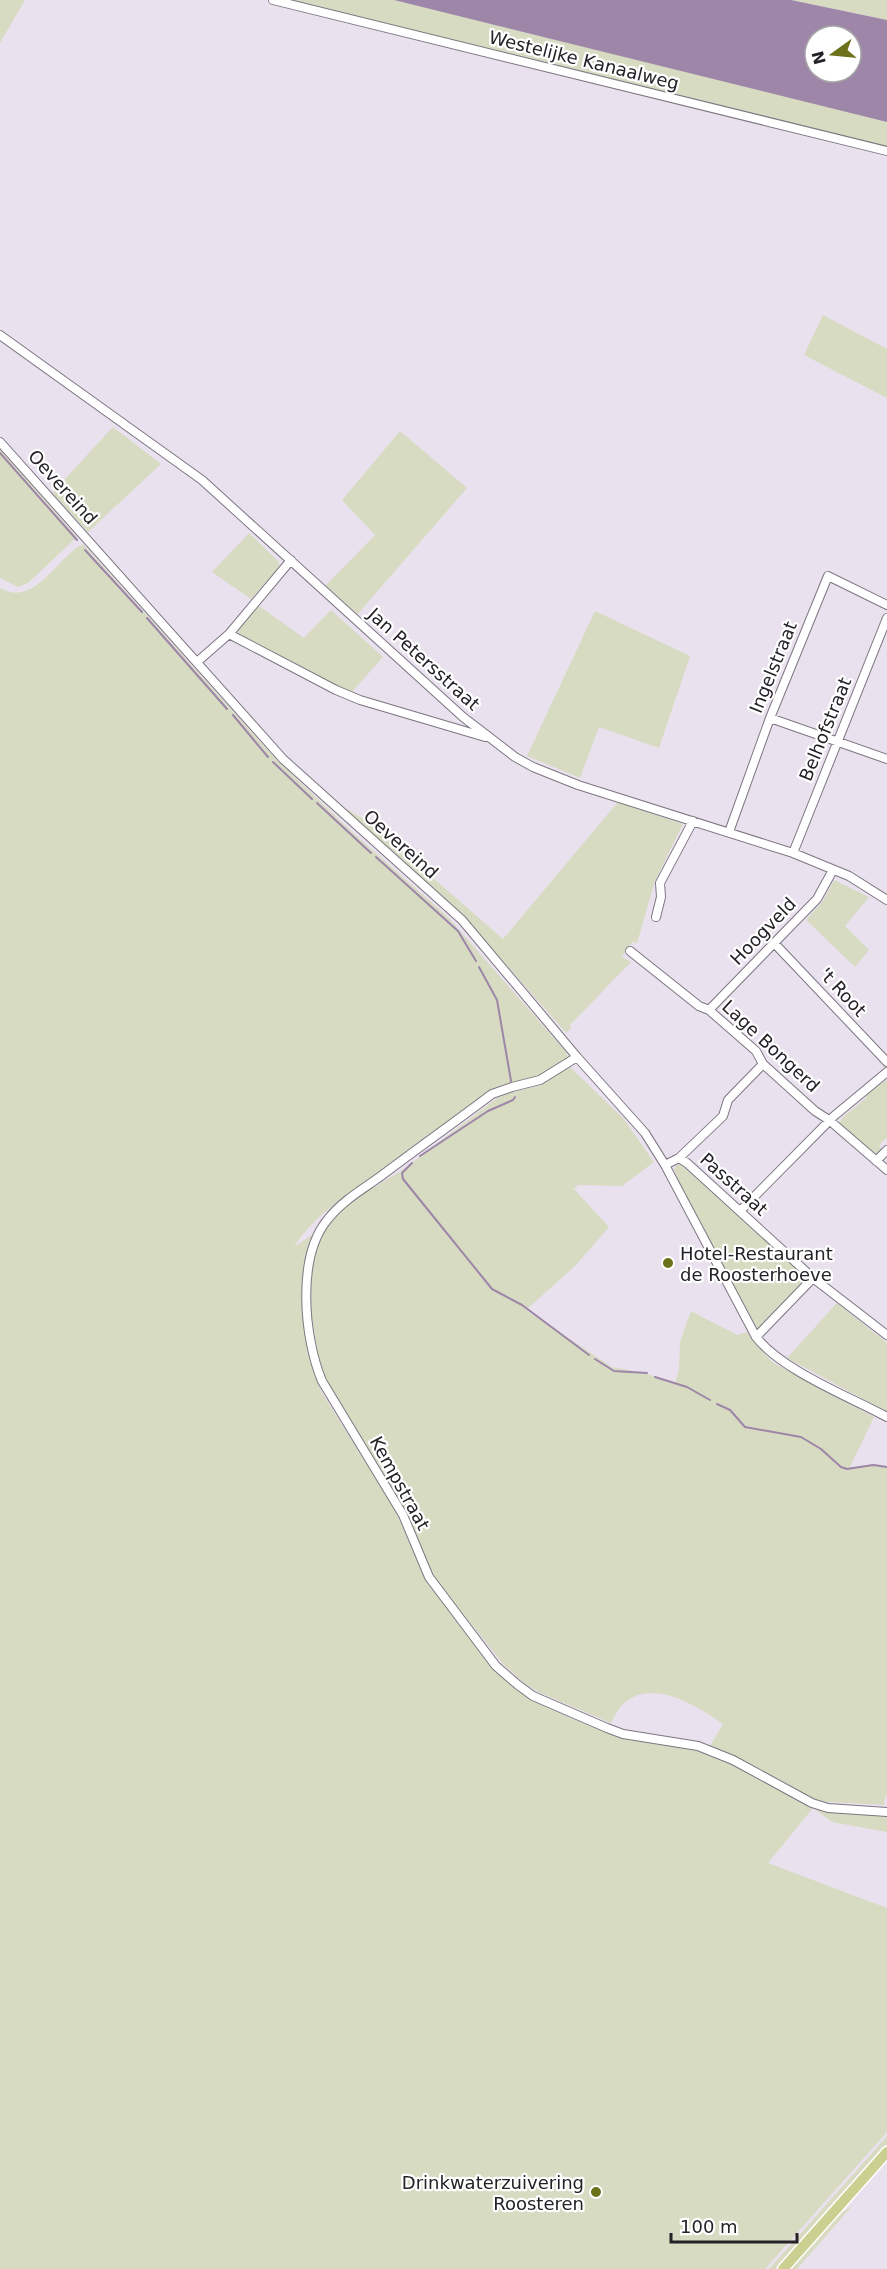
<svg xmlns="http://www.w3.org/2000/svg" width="887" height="2269" font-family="'DejaVu Sans',sans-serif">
<rect width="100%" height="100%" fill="#eae1ef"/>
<path fill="#d7dbc1" d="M0,0H25L0,43Z
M288,0H394L823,105L887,122V151Z
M791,0H887V20Z
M823,315L887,349V398L804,355Z
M113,427L161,464L88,532L52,493Z
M400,431L467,488L356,616L324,587L375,535L342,500Z
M0,449L77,537L28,583L18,587L0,578Z
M249,533L279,562V567L251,599L212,572Z
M83,544L274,757L351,831L448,917L566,1052L568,1058C557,1065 546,1075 533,1078C520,1082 507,1082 494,1088C461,1112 428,1138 395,1162C359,1188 318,1209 294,1247L315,1233L309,1251V1347L314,1373L322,1393L393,1506L427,1581L496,1671L521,1693L532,1700C589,1728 646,1751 710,1746L723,1724C697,1706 654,1678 624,1703C618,1708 615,1716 611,1723L538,1692L524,1683L503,1664L429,1571L320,1369L310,1305L312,1260L326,1225L356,1198L401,1171L497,1098L509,1093L538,1086L570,1067L623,1118L654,1162L622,1186L578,1185L574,1189L609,1227L576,1265L526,1310L612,1367L644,1373L675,1383L679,1369L680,1342L691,1311L737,1335L747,1332L772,1362L874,1417L850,1467L876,1464L887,1466V1794L884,1800L885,1805L828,1802L814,1808L827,1811L887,1815V1832L832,1822L813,1808L768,1863L887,1908V2132L765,2269H0V588C35,608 56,558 83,544Z
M256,604L304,638L331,610L383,657L351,693L232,632Z
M595,611L690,656L659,748L599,727L580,778L527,756Z
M335,802L370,823L503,939L618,802L683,824L655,881L637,943L632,942L622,957L631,962L570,1025L571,1028L566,1033L462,914Z
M834,880L869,897L845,926L869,950L855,967L806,920L823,901Z
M887,1080V1138L880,1144L881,1151L877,1156L839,1124L843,1117L866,1098L867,1094Z
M680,1164L794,1265L806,1281L761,1328H757L680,1185L674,1169L677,1165Z
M837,1303L887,1343V1412L787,1358Z
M887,2136V2144L777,2269H769Z
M853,2205L797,2269H789L836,2217Z"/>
<path fill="#9d86a8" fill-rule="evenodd" d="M394,0H791L887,20V122ZM815,36H851V72H815Z"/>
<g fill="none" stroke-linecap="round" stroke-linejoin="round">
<path stroke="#9d86a8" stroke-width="2" d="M0,453L77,540
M85,550L142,612
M147,618L227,709
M233,715L268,757
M273,762L312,799
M317,803L371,853
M376,857L458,931L476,961
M479,967L497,1000L511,1081
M420,1156L488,1111L513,1100L515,1097
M412,1163L402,1173L403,1179L492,1289L522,1305L589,1355
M595,1359L614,1371L647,1373
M655,1377L687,1387L710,1400
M717,1404L730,1410L745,1427L801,1437L821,1449L841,1467L847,1469L873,1465L887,1467"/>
<g stroke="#7d7582" stroke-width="10">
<path id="minor" d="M273,0L887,151
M0,335L202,480L463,717L515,757L533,767L578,785L793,853L849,876L887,900
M0,442L283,759L462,920L577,1057L645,1133L665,1165L756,1337C783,1371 848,1396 887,1417
M229,634L336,690L360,700L485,737
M197,662L229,634L291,560
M770,718L887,759
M729,832L770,718L828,576L887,605
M793,853L887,618
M656,917L661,897L660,883L693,821
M775,944L887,1062
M630,951L699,1006L709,1010L756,1051L763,1064L815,1111L829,1120L887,1170
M709,1010L817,899L833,870
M577,1057L540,1080L512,1087L492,1094C455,1122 418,1148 381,1176C363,1189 342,1201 328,1219C296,1257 304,1338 322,1381L403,1515L429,1577L496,1666L518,1685L533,1696L607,1728L623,1734L698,1746L733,1760L812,1803L828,1808L887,1812
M679,1158L723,1116L728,1100L763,1064
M876,1161L887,1150
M665,1165L679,1158L687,1163L813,1278L887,1335
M740,1211L834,1116L887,1072
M756,1337L813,1278"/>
</g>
<g stroke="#fff" stroke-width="13">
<path id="major" d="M783,2269L887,2152"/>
</g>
<use href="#minor" stroke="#fff" stroke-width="8"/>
<use href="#major" stroke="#cbd091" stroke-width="10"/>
</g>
<g fill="#6c7219" stroke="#fff" stroke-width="2">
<circle cx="668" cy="1263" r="6"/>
<circle cx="596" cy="2192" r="6"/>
</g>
<g text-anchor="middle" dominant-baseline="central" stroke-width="4.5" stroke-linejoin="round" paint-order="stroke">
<g font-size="18" fill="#252227" stroke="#fff">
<text transform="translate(584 60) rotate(14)">Westelijke Kanaalweg</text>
<text transform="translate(63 487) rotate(48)">Oevereind</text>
<text transform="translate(424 659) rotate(42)">Jan Petersstraat</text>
<text transform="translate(773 667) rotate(-68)">Ingelstraat</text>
<text transform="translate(825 729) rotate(-68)">Belhofstraat</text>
<text transform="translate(401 844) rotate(42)">Oevereind</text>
<text transform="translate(763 931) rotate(-46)">Hoogveld</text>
<text transform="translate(843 992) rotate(47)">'t Root</text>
<text transform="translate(771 1046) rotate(43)">Lage Bongerd</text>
<text transform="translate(734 1184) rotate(42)">Passtraat</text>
<text transform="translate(400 1483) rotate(61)">Kempstraat</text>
</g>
<g font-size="18" fill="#252227" stroke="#fff" text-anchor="start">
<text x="680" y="1253">Hotel-Restaurant<tspan x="680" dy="21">de Roosterhoeve</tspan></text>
<text x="584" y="2182" text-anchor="end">Drinkwaterzuivering<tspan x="584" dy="21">Roosteren</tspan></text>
</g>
</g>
<g transform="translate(833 54) rotate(255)"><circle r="28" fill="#ffffff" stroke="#a8a7a9" stroke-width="1.5"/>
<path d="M0-4.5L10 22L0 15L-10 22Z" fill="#6c7219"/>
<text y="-9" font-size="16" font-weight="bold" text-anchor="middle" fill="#252227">N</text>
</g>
<path d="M671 2233v9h126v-9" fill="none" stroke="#252227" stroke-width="3"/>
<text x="680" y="2233" font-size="18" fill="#252227" stroke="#ffffff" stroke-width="4.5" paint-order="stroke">100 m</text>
</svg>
